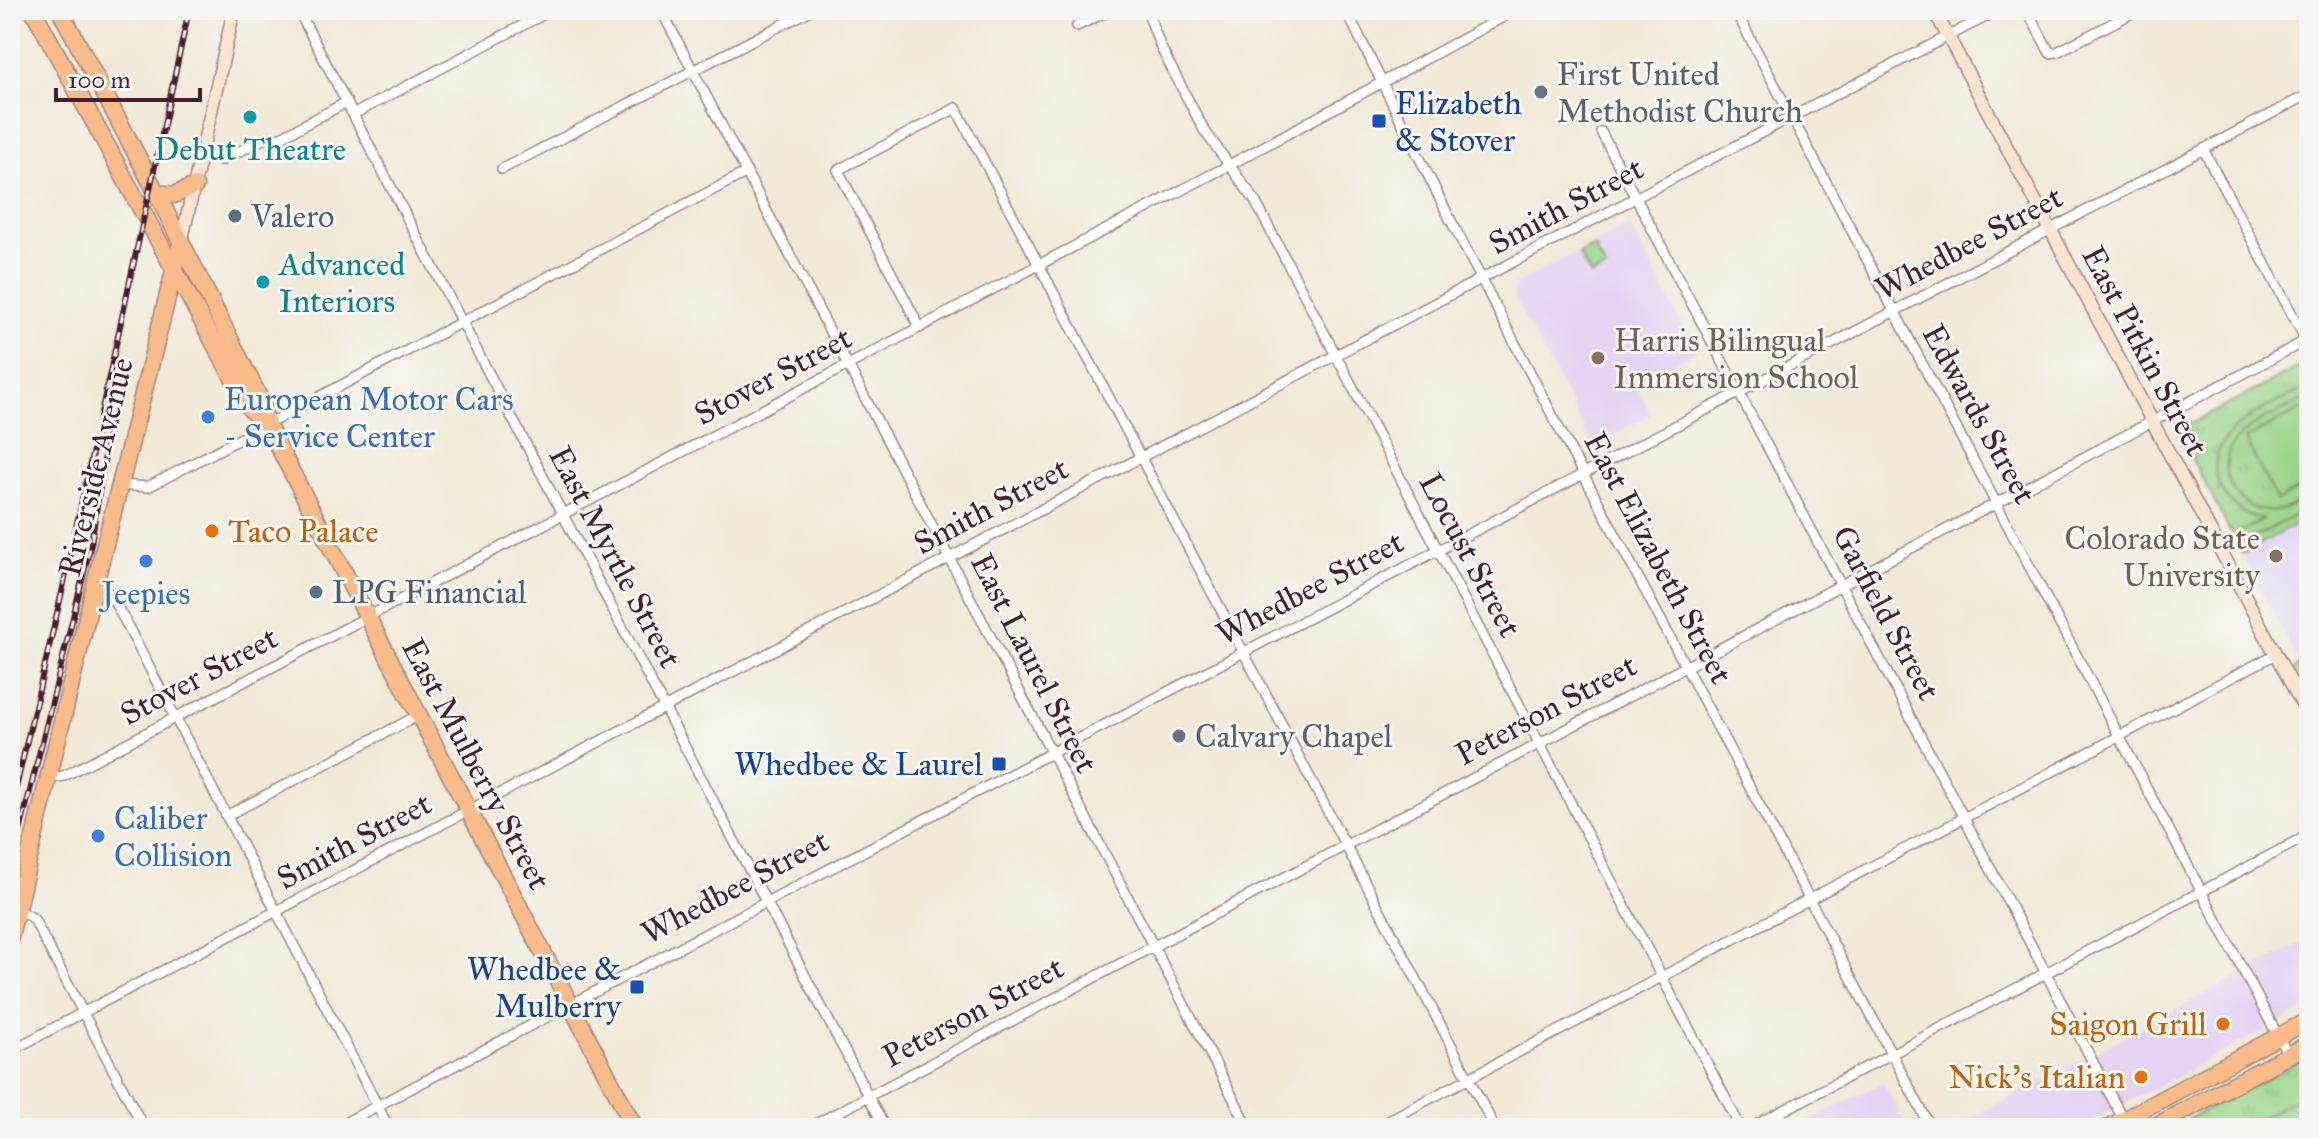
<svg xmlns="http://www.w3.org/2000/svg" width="2319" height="1138" font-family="'IM FELL Great Primer',serif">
<defs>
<pattern id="grass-tufts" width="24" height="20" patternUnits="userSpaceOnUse" patternTransform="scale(2)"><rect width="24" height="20" fill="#9ad488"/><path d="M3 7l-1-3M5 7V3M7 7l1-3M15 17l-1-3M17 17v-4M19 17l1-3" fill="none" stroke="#86b676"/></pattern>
<pattern id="garden-dots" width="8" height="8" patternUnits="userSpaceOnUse" patternTransform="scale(2)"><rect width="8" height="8" fill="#9ad488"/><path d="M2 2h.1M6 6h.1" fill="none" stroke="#86b676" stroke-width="1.8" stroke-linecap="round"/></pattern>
</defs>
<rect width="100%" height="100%" fill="#f6f6f2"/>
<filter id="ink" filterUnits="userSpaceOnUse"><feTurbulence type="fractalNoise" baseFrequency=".0125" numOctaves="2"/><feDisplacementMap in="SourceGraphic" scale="16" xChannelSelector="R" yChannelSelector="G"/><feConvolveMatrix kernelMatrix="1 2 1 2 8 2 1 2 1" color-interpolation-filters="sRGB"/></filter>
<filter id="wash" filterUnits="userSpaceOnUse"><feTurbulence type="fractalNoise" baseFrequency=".006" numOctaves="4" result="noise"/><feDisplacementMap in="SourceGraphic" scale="32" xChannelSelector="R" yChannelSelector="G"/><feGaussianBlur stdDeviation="1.8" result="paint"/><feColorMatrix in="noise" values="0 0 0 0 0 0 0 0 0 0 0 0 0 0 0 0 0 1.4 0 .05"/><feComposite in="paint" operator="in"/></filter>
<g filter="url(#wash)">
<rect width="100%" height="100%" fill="#f2e9d7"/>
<path fill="#e4d3f2" d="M1630,225L1696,351L1635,383L1651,414L1593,446L1514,297L1513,286Z
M2309,360V681L2176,431Z
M2309,939V1007L2078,1128H1952Z
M1883,1082L1907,1128H1794Z"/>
<path fill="url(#grass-tufts)" stroke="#727a5a" stroke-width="2" d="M2309,362V542L2306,543L2296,524L2242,554L2177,431Z
M10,656L19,678L10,717Z
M2309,1057V1092L2246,1125L2247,1128H2170Z"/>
<path fill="url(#garden-dots)" stroke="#727a5a" stroke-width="2" d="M2309,655V701L2293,671Z"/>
<path fill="#9ad488" stroke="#727a5a" stroke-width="2" d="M1594,246L1606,269L1591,276L1579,254Z
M2309,387V397C2289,408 2246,424 2234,442C2213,472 2238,515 2275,511C2287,510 2298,502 2309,496V508L2245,542L2238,533L2263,520C2245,515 2228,506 2220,487C2196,431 2272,406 2309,387Z
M2309,405V484L2277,501L2245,439Z
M2309,1092V1128H2247L2246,1125Z"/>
</g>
<g filter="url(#ink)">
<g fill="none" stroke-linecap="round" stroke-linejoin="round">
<g stroke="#9e8481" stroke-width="12">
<path id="street" d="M298,10L885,1128
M661,10L1249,1128
M1147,10L1161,48L1204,130L1254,199L1741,1128
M1346,10L1447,213L1572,453L1931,1128
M1735,10L2288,1055
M2027,10L2050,53L2057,52L2138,10
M1077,26L1110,10
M354,114L552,10
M1601,132L2123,1119
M2203,149L2306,340
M201,157L223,160L263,139L281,137L347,102
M502,169L811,10
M920,328L838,170L956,108L1495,1128
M121,485L148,487L747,172
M95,584L110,594L125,621L389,1128
M49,778L64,776L1220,170L1516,10
M226,816L419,715
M17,910L33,918L144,1128
M10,1051L1635,198L1999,10
M335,1128L2309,94
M808,1128L2309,339
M1374,1128L2276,654
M1750,1128L2309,835"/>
</g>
<g stroke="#9e8481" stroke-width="15">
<path id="secondary" d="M1934,10L2309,717
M181,243L234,10"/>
</g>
<g stroke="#9e8481" stroke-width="19">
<path id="highway" d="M33,10L250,409L267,425
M60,10L151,182L262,403L267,425L635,1128
M156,193L174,195L195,186
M10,937L95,584L181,243
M2108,1128L2309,1020
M2152,1128L2309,1044"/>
</g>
<use href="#street" stroke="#fff" stroke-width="9"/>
<use href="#secondary" stroke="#fde4d1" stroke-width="12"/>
<use href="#highway" stroke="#fabb8b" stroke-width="16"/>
<g stroke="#4a1f2b" stroke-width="6">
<path id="rail" d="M10,813L62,592L189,10
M10,872L91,544L111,416"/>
</g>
<use href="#rail" stroke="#f6f6f2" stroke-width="3" stroke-dasharray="9" stroke-linecap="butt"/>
</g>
</g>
<g fill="#6b7280" stroke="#f6f6f2" stroke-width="3">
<circle cx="1541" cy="92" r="8"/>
<circle cx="1179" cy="736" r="8"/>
</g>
<g fill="#0f9aa8" stroke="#f6f6f2" stroke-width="3">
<circle cx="250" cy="117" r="8"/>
<circle cx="263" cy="282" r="8"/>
</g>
<g fill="#1a4fb4" stroke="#f6f6f2" stroke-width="3">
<rect x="1371" y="113" width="16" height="16" rx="4"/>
<rect x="991" y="756" width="16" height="16" rx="4"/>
<rect x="629" y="979" width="16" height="16" rx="4"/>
</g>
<g fill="#5c6f8a" stroke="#f6f6f2" stroke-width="3">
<circle cx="235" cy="216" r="8"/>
<circle cx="316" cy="592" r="8"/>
</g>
<g fill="#8d6e63" stroke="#f6f6f2" stroke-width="3">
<circle cx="1598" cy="358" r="8"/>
<circle cx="2276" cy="556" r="8"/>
</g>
<g fill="#3f7fe0" stroke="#f6f6f2" stroke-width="3">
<circle cx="208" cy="417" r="8"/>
<circle cx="146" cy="561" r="8"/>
<circle cx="98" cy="836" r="8"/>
</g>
<g fill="#e8710a" stroke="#f6f6f2" stroke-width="3">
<circle cx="212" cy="531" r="8"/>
<circle cx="2223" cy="1024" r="8"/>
<circle cx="2141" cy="1077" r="8"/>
</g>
<g text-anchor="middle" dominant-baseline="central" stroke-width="6" stroke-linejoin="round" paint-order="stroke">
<g font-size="32" fill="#5b616d" stroke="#f6f6f2" text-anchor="start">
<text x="1557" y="74">First United<tspan x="1557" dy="37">Methodist Church</tspan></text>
<text x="1195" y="736">Calvary Chapel</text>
</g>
<g font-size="32" fill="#164399" stroke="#f6f6f2" text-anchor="end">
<text x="1395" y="103" text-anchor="start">Elizabeth<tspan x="1395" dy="37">&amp; Stover</tspan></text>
<text x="983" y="764">Whedbee &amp; Laurel</text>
<text x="621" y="969">Whedbee &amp;<tspan x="621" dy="37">Mulberry</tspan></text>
</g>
<g font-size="32" fill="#0d838f" stroke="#f6f6f2">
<text x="250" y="149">Debut Theatre</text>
<text x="279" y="264" text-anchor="start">Advanced<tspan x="279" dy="37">Interiors</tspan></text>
</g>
<g font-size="32" fill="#4a1f2b" stroke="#f6f6f2">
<text transform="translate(1566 206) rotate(-28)">Smith Street</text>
<text transform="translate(1969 243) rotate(-28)">Whedbee Street</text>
<text transform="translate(2145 351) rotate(62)">East Pitkin Street</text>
<text transform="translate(773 376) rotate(-28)">Stover Street</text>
<text transform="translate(1979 414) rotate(61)">Edwards Street</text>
<text transform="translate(96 467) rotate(-76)">Riverside Avenue</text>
<text transform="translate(991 506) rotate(-28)">Smith Street</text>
<text transform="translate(1470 555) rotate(62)">Locust Street</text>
<text transform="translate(615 557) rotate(62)">East Myrtle Street</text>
<text transform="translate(1658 558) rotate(62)">East Elizabeth Street</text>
<text transform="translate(1310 588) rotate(-28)">Whedbee Street</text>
<text transform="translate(1886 613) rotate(62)">Garfield Street</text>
<text transform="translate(1034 663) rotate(63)">East Laurel Street</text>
<text transform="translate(199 676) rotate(-28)">Stover Street</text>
<text transform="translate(1546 710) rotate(-28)">Peterson Street</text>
<text transform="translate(476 764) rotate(62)">East Mulberry Street</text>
<text transform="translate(354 841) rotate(-28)">Smith Street</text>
<text transform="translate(735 887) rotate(-28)">Whedbee Street</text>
<text transform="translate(973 1012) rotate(-28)">Peterson Street</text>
</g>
<g font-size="32" fill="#4e5e75" stroke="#f6f6f2" text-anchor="start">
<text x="251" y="216">Valero</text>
<text x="332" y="592">LPG Financial</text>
</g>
<g font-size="32" fill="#785e54" stroke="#f6f6f2" text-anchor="start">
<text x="1614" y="340">Harris Bilingual<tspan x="1614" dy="37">Immersion School</tspan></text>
<text x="2260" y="538" text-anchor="end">Colorado State<tspan x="2260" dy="37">University</tspan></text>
</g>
<g font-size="32" fill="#366cbe" stroke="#f6f6f2" text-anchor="start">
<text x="224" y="399">European Motor Cars<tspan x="224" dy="37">- Service Center</tspan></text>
<text x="146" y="593" text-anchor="middle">Jeepies</text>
<text x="114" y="818">Caliber<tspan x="114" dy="37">Collision</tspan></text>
</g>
<g font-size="32" fill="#c56008" stroke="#f6f6f2" text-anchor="end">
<text x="228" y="531" text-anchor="start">Taco Palace</text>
<text x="2207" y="1024">Saigon Grill</text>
<text x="2125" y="1077">Nick's Italian</text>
</g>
</g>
<rect width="2319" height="1138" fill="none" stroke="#f6f6f2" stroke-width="40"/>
<path d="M56 88v12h144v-12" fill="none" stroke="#4a1f2b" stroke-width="4"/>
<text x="68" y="88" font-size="24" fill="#4a1f2b" stroke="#f6f6f2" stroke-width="6" paint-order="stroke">100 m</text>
</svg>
